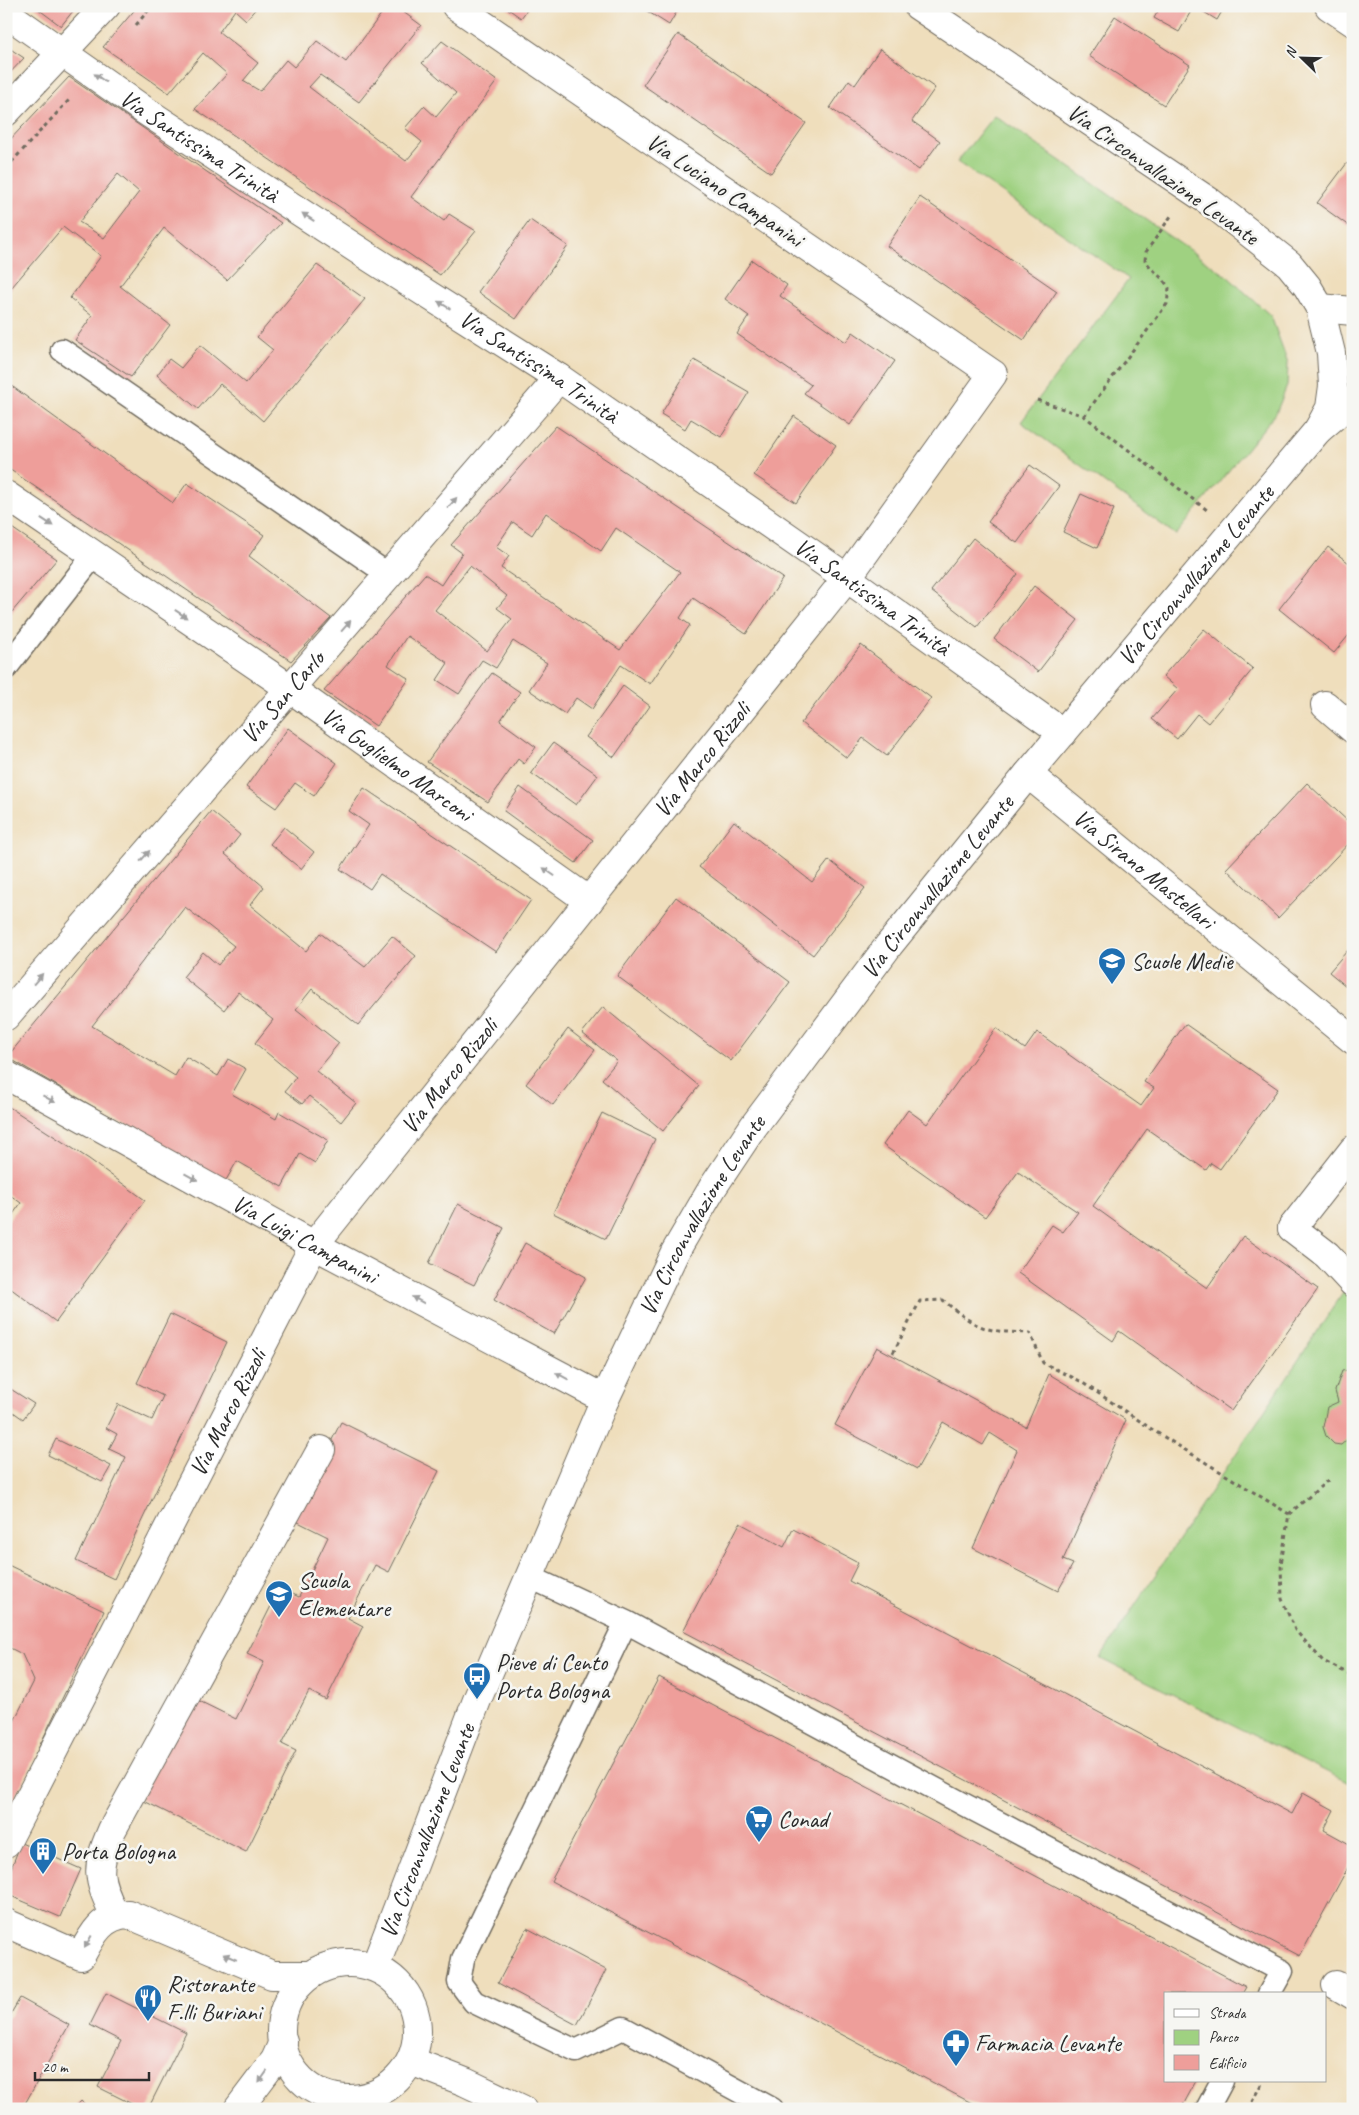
<svg xmlns="http://www.w3.org/2000/svg" width="1359" height="2115" font-family="Caveat,sans-serif">
<rect width="100%" height="100%" fill="#f6f6f2"/>
<filter id="ink" filterUnits="userSpaceOnUse"><feTurbulence type="fractalNoise" baseFrequency=".02" numOctaves="2"/><feDisplacementMap in="SourceGraphic" scale="10" xChannelSelector="R" yChannelSelector="G"/><feConvolveMatrix kernelMatrix="1 2 1 2 8 2 1 2 1" color-interpolation-filters="sRGB"/></filter>
<filter id="wash" filterUnits="userSpaceOnUse"><feTurbulence type="fractalNoise" baseFrequency=".0096" numOctaves="4" result="noise"/><feDisplacementMap in="SourceGraphic" scale="20" xChannelSelector="R" yChannelSelector="G"/><feGaussianBlur stdDeviation="1.12" result="paint"/><feColorMatrix in="noise" values="0 0 0 0 0 0 0 0 0 0 0 0 0 0 0 0 0 1.4 0 .05"/><feComposite in="paint" operator="in"/></filter>
<g filter="url(#wash)">
<rect width="100%" height="100%" fill="#efdebc"/>
<path fill="#9fd181" stroke="#657e56" d="M994,115L1227,276L1271,316L1288,363L1287,386L1276,413L1176,535L1021,422L1129,279L957,162Z
M1353,1278V1785L1100,1658Z"/>
<g id="blocks">
<path fill="#ee9e9a" fill-rule="evenodd" d="M34,6H77L61,26Z
M138,6H258L246,20L235,10L219,32L258,63L243,81L260,91L286,60L294,67L317,41L346,62L387,6H395L421,25L359,102L320,75L309,87L406,161L422,142L405,128L424,106L436,117L456,93L422,63L442,41L497,81L411,197L444,221L449,214L476,231L440,275L195,109L227,74L203,53L169,93L103,47Z
M504,6H530L521,18Z
M639,6H680L669,25Z
M1161,6H1194L1179,32L1154,18Z
M1194,6H1225L1217,20Z
M1115,16L1190,65L1164,105L1089,56Z
M678,34L806,123L771,173L643,85Z
M6,46L24,58L6,77Z
M880,49L935,88L912,121L940,141L919,170L830,108L849,80L855,85Z
M69,77L281,223L227,280L164,228L120,286L170,325L131,377L75,340L92,316L70,298L101,256L63,227L6,294V144ZM118,174L139,192L104,238L79,222Z
M1347,163L1353,167V229L1317,203Z
M920,197L1057,291L1024,340L887,246Z
M530,220L568,246L516,319L478,292Z
M752,260L787,285L780,296L846,342L853,332L895,361L850,425L804,393L811,385L737,334L749,316L725,299Z
M317,265L365,299L263,421L220,384L198,409L157,375L169,359L181,368L200,345L246,383L273,350L257,337Z
M694,360L749,392L721,437L691,419L685,429L661,414Z
M6,382L173,503L187,483L264,535L249,556L331,618L291,661L6,467Z
M794,416L836,445L796,503L754,475Z
M556,426L783,578L746,634L693,598L680,618L690,625L650,684L621,665L592,709L576,698L565,714L529,690L547,663L513,641L496,668L482,660L459,694L437,680L448,663L407,636L388,665L409,679L376,726L324,691L425,574L441,585L462,553L451,545ZM546,513L601,551L616,528L680,572L620,650L501,568L509,556L496,547L513,522L532,535ZM470,566L507,596L497,608L512,619L487,651L435,610Z
M1030,465L1059,486L1017,543L988,522Z
M1081,494L1114,509L1097,548L1063,532Z
M6,524L57,559L6,619Z
M973,538L1018,574L977,627L931,591Z
M1328,547L1353,566V630L1334,653L1279,609Z
M1034,586L1078,620L1038,672L994,639Z
M1204,629L1253,669L1208,723L1197,714L1177,739L1152,719L1178,689L1163,676Z
M861,645L931,698L887,756L863,738L847,758L801,723Z
M492,673L520,692L500,721L536,747L524,764L518,759L488,802L427,762Z
M623,686L650,706L614,757L586,737Z
M288,728L337,763L314,796L295,783L276,808L246,787Z
M553,743L598,775L576,805L531,773Z
M1307,783L1353,826V839L1278,918L1226,869Z
M520,787L593,840L576,863L504,811Z
M364,788L531,900L496,952L380,874L370,889L340,869L369,825L349,811Z
M211,811L240,835L225,854L264,887L250,905L306,951L320,933L365,967L392,936L416,956L358,1025L312,989L296,1009L339,1043L316,1071L356,1103L341,1122L309,1096L302,1104L285,1091L296,1077L255,1043L273,1020L238,992L224,1010L183,977L203,952L218,965L234,946L185,907L92,1026L175,1076L186,1057L218,1076L228,1059L246,1069L232,1094L276,1119L279,1112L328,1140L315,1163L300,1154L282,1187L237,1161L225,1182L7,1057Z
M734,821L812,882L829,860L865,888L813,955L699,867Z
M284,827L314,852L301,869L270,844Z
M676,897L790,982L731,1061L617,976Z
M1353,944V992L1329,972Z
M603,1007L699,1086L663,1131L602,1079L617,1061L582,1033Z
M1185,1024L1278,1089L1220,1169L1211,1163L1206,1170L1147,1129L1093,1206L1207,1288L1243,1236L1318,1289L1231,1411L1119,1331L1113,1341L1018,1273L1052,1225L1063,1232L1078,1212L1018,1172L985,1217L883,1145L908,1110L927,1124L996,1028L1025,1049L1037,1032L1141,1106L1154,1088L1144,1082Z
M568,1029L595,1050L553,1105L526,1084Z
M6,1105L89,1159L145,1200L56,1322L6,1285V1224L21,1203L6,1192Z
M602,1113L655,1139L606,1239L553,1213Z
M458,1204L504,1228L474,1285L429,1263Z
M525,1243L586,1277L554,1334L494,1300Z
M170,1314L227,1342L114,1579L76,1561L126,1457L109,1449L117,1434L106,1428L118,1404L152,1420L163,1396L137,1383Z
M877,1347L1026,1427L1049,1374L1126,1420L1063,1560L1073,1564L1058,1591L973,1548L1017,1450L990,1433L983,1445L943,1422L917,1469L835,1425Z
M1353,1369V1447L1349,1438L1341,1445L1334,1444L1326,1436L1323,1427L1327,1407L1338,1402L1335,1391L1342,1371Z
M6,1386L34,1404L23,1419L9,1409L6,1413Z
M341,1422L439,1471L389,1572L375,1565L348,1618L363,1626L326,1700L309,1691L282,1744L296,1751L246,1852L140,1799L191,1697L236,1719L264,1662L247,1654L280,1588L299,1597L328,1537L292,1519Z
M56,1439L111,1466L102,1482L48,1455Z
M740,1523L784,1547L793,1529L858,1563L849,1581L1292,1814L1303,1793L1334,1810L1324,1830L1353,1846V1858L1300,1956L683,1631Z
M6,1564L104,1611L6,1816V1737L34,1681L22,1654L6,1646Z
M659,1677L1246,1987L1242,1994H1165V2081H1196L1181,2109H983L551,1881Z
M21,1843L81,1869L60,1917L6,1894V1881Z
M527,1928L606,1970L577,2025L498,1983Z
M106,1993L186,2033L148,2109H142L98,2087L121,2041L90,2025Z
M20,1998L69,2025L22,2109H6V2022Z
M81,2101L90,2109H74Z"/>
</g>
</g>
<g filter="url(#ink)">
<use href="#blocks" fill-opacity="0" stroke="#706a5e" stroke-width="1"/>
<g fill="none" stroke-linecap="round" stroke-linejoin="round">
<g stroke="#706a5e" stroke-width="25">
<path id="service" d="M62,350L389,575
M6,668L94,555
M530,1577L626,1622L965,1805L1282,1971L1269,1994
M626,1622L463,1959L459,1982L474,2002L576,2051L623,2028L772,2109
M1207,2109L1222,2081"/>
</g>
<g stroke="#706a5e" stroke-width="30">
<path id="pedestrian" d="M1292,1228L1327,1255L1353,1283"/>
</g>
<g stroke="#706a5e" stroke-width="30">
<g id="minor">
<path d="M1329,6L1353,22"/>
<path id="s1" d="M6,13L144,110L372,259L559,378L847,578L1063,733"/>
<path d="M6,112L106,6"/>
<path id="s2" d="M6,495L291,689L589,901"/>
<path d="M1325,705L1353,729"/>
<path id="s3" d="M1028,774L1353,1040"/>
<path id="s4" d="M6,1016L559,378"/>
<path id="s5" d="M6,1075L314,1245L605,1399"/>
<path d="M1292,1228L1353,1150"/>
<path id="s6" d="M6,1843L314,1245L847,578L993,374L456,6"/>
<path d="M114,1914C97,1877 95,1869 112,1830L321,1450"/>
<path d="M6,1923L81,1956C92,1935 102,1915 128,1914L272,1975H310"/>
<path d="M1336,1985L1353,1995"/>
</g>
</g>
<g stroke="#706a5e" stroke-width="30">
<path id="tertiary" d="M1320,308L1353,311
M1318,430L1353,400"/>
</g>
<g stroke="#706a5e" stroke-width="30">
<g id="secondary">
<circle cx="349" cy="2031" r="68"/>
<path id="s7" d="M375,1967L477,1700L605,1399L675,1252L713,1187L753,1127L889,945L1028,774L1318,430L1330,408L1333,386L1331,353L1320,308L1307,286L1289,264L1210,202L918,6"/>
<path d="M411,2061L465,2082L522,2109"/>
<path d="M238,2109L275,2060L283,2042"/>
</g>
</g>
<path stroke="#706a5e" stroke-width="3" stroke-dasharray="4 4" stroke-linecap="butt" d="M136,25L152,6
M6,168L70,99
M1037,400L1084,416L1207,510
M1084,416L1167,304L1169,288C1162,276 1152,271 1145,260L1146,252L1171,216
M893,1353L920,1301L943,1300C977,1329 985,1332 1030,1333L1043,1363L1080,1381L1156,1432L1289,1514
M1328,1480L1289,1514L1281,1564L1282,1599L1295,1630L1323,1661L1353,1676
M1248,2109L1263,2081"/>
<use href="#service" stroke="#fff" stroke-width="22"/>
<use href="#pedestrian" stroke="#fff" stroke-width="28"/>
<use href="#minor" stroke="#fff" stroke-width="28"/>
<use href="#tertiary" stroke="#fff" stroke-width="28"/>
<use href="#secondary" stroke="#fff" stroke-width="28"/>
</g>
<defs><path id="oneway-solid" d="M-6-.8H1V-3.2L6.5 0L1 3.2V.8H-6Z" transform="scale(1.25)"/></defs>
<g fill="#a0a0a0">
<use href="#oneway-solid" transform="translate(100 78) rotate(-145)"/>
<use href="#oneway-solid" transform="translate(308 217) rotate(-147)"/>
<use href="#oneway-solid" transform="translate(444 305) rotate(-148)"/>
<use href="#oneway-solid" transform="translate(452 503) rotate(-49)"/>
<use href="#oneway-solid" transform="translate(47 522) rotate(34)"/>
<use href="#oneway-solid" transform="translate(181 614) rotate(34)"/>
<use href="#oneway-solid" transform="translate(346 626) rotate(-49)"/>
<use href="#oneway-solid" transform="translate(145 856) rotate(-49)"/>
<use href="#oneway-solid" transform="translate(549 872) rotate(-145)"/>
<use href="#oneway-solid" transform="translate(38 979) rotate(-49)"/>
<use href="#oneway-solid" transform="translate(49 1099) rotate(29)"/>
<use href="#oneway-solid" transform="translate(191 1177) rotate(29)"/>
<use href="#oneway-solid" transform="translate(418 1300) rotate(-152)"/>
<use href="#oneway-solid" transform="translate(562 1376) rotate(-152)"/>
<use href="#oneway-solid" transform="translate(88 1942) rotate(119)"/>
<use href="#oneway-solid" transform="translate(230 1957) rotate(-157)"/>
<use href="#oneway-solid" transform="translate(263 2077) rotate(125)"/>
</g>
</g>
<defs>
<g id="school-pin" transform="scale(1.4375)"><path d="M0 17L-7.5 6A9.5 9.5 0 1 1 7.5 6Z" fill="#1f6fb2" stroke="#f6f6f2"/><path d="M0-5L7-2L0 1L-7-2ZM-4 1L0 2.5L4 1V4Q0 6-4 4Z" fill="#fff"/></g>
<g id="bus-pin" transform="scale(1.4375)"><path d="M0 17L-7.5 6A9.5 9.5 0 1 1 7.5 6Z" fill="#1f6fb2" stroke="#f6f6f2"/><path d="M-5-6H5V4H4V6H2V4H-2V6H-4V4H-5ZM-3.5-4V0h7V-4ZM-3.5 1.2v1.5H-2V1.2ZM2 1.2v1.5H3.5V1.2Z" fill="#fff"/></g>
<g id="supermarket-pin" transform="scale(1.4375)"><path d="M0 17L-7.5 6A9.5 9.5 0 1 1 7.5 6Z" fill="#1f6fb2" stroke="#f6f6f2"/><path d="M-6-5.5h2.5l.6 2H6L4.5 2H-2.5L-4.4-4H-6ZM-1.5 3.2a1.3 1.3 0 1 0 .1 0ZM3 3.2a1.3 1.3 0 1 0 .1 0Z" fill="#fff"/></g>
<g id="building-pin" transform="scale(1.4375)"><path d="M0 17L-7.5 6A9.5 9.5 0 1 1 7.5 6Z" fill="#1f6fb2" stroke="#f6f6f2"/><path d="M-4-6H4V6H1V3H-1V6H-4ZM-2.5-4.3h1.7v1.8h-1.7ZM.8-4.3h1.7v1.8H.8ZM-2.5-1h1.7V.8h-1.7ZM.8-1h1.7V.8H.8Z" fill="#fff"/></g>
<g id="restaurant-pin" transform="scale(1.4375)"><path d="M0 17L-7.5 6A9.5 9.5 0 1 1 7.5 6Z" fill="#1f6fb2" stroke="#f6f6f2"/><path d="M-5-6h1v4h1v-4h1v4h1v-4h1v5L-1.5 .5V6h-2V.5L-5-1ZM5-6V6H3V1.5H1.5Q1.5-4 5-6Z" fill="#fff"/></g>
<g id="pharmacy-pin" transform="scale(1.4375)"><path d="M0 17L-7.5 6A9.5 9.5 0 1 1 7.5 6Z" fill="#1f6fb2" stroke="#f6f6f2"/><path d="M-2-6h4v4h4v4h-4v4h-4v-4h-4v-4h4Z" fill="#fff"/></g>
</defs>
<g fill-rule="evenodd">
<use href="#school-pin" x="1112" y="961"/>
<use href="#school-pin" x="279" y="1594"/>
<use href="#bus-pin" x="477" y="1676"/>
<use href="#supermarket-pin" x="759" y="1819"/>
<use href="#building-pin" x="43" y="1851"/>
<use href="#restaurant-pin" x="148" y="1998"/>
<use href="#pharmacy-pin" x="956" y="2043"/>
</g>
<g text-anchor="middle" dominant-baseline="central" stroke-width="5" stroke-linejoin="round" paint-order="stroke">
<g font-size="24" fill="#2b2b2b" stroke="#f6f6f2">
<text stroke="none"><textPath href="#s1" startOffset="235">Via Santissima Trinità</textPath></text>
<text transform="translate(1163 174) rotate(35)">Via Circonvallazione Levante</text>
<text transform="translate(725 190) rotate(34)">Via Luciano Campanini</text>
<text stroke="none"><textPath href="#s1" startOffset="640">Via Santissima Trinità</textPath></text>
<text stroke="none"><textPath href="#s7" startOffset="1631">Via Circonvallazione Levante</textPath></text>
<text stroke="none"><textPath href="#s1" startOffset="1045">Via Santissima Trinità</textPath></text>
<text stroke="none"><textPath href="#s4" startOffset="422">Via San Carlo</textPath></text>
<text stroke="none"><textPath href="#s6" startOffset="1294">Via Marco Rizzoli</textPath></text>
<text stroke="none"><textPath href="#s2" startOffset="475">Via Guglielmo Marconi</textPath></text>
<text stroke="none"><textPath href="#s3" startOffset="150">Via Sirano Mastellari</textPath></text>
<text stroke="none"><textPath href="#s7" startOffset="1226">Via Circonvallazione Levante</textPath></text>
<text stroke="none"><textPath href="#s6" startOffset="889">Via Marco Rizzoli</textPath></text>
<text stroke="none"><textPath href="#s7" startOffset="821">Via Circonvallazione Levante</textPath></text>
<text stroke="none"><textPath href="#s5" startOffset="341">Via Luigi Campanini</textPath></text>
<text stroke="none"><textPath href="#s6" startOffset="484">Via Marco Rizzoli</textPath></text>
<text stroke="none"><textPath href="#s7" startOffset="146">Via Circonvallazione Levante</textPath></text>
</g>
<g font-size="24" fill="#2b2b2b" stroke="#f6f6f2" text-anchor="start">
<text x="1131" y="961">Scuole Medie</text>
<text x="298" y="1580">Scuola<tspan x="298" dy="28">Elementare</tspan></text>
<text x="496" y="1662">Pieve di Cento<tspan x="496" dy="28">Porta Bologna</tspan></text>
<text x="778" y="1819">Conad</text>
<text x="62" y="1851">Porta Bologna</text>
<text x="167" y="1984">Ristorante<tspan x="167" dy="28">F.lli Buriani</tspan></text>
<text x="975" y="2043">Farmacia Levante</text>
</g>
</g>
<rect width="1359" height="2115" fill="none" stroke="#f6f6f2" stroke-width="25"/>
<rect x="1164" y="1992" width="162" height="90" fill="#f6f6f2" stroke="#a5a5a2"/>
<rect x="1174" y="2009" width="25" height="8" fill="#ffffff" stroke="#a5a5a2"/>
<text x="1209" y="2018" font-size="15" fill="#2b2b2b">Strada</text>
<rect x="1174" y="2030" width="25" height="15" fill="#9fd181" stroke="#a5a5a2"/>
<text x="1209" y="2042" font-size="15" fill="#2b2b2b">Parco</text>
<rect x="1174" y="2055" width="25" height="15" fill="#ee9e9a" stroke="#a5a5a2"/>
<text x="1209" y="2068" font-size="15" fill="#2b2b2b">Edificio</text>
<g transform="translate(1302 58) rotate(293)" stroke="#f6f6f2" stroke-width="4" paint-order="stroke">
<path d="M0-4L9 19L0 12L-9 19Z" fill="#2b2b2b"/>
<text y="-8" font-size="14" font-weight="bold" text-anchor="middle" fill="#2b2b2b">N</text>
</g>
<path d="M35 2072v8h114v-8" fill="none" stroke="#2b2b2b" stroke-width="2.5"/>
<text x="42" y="2072" font-size="15" fill="#2b2b2b" stroke="#f6f6f2" stroke-width="4" paint-order="stroke">20 m</text>
</svg>
